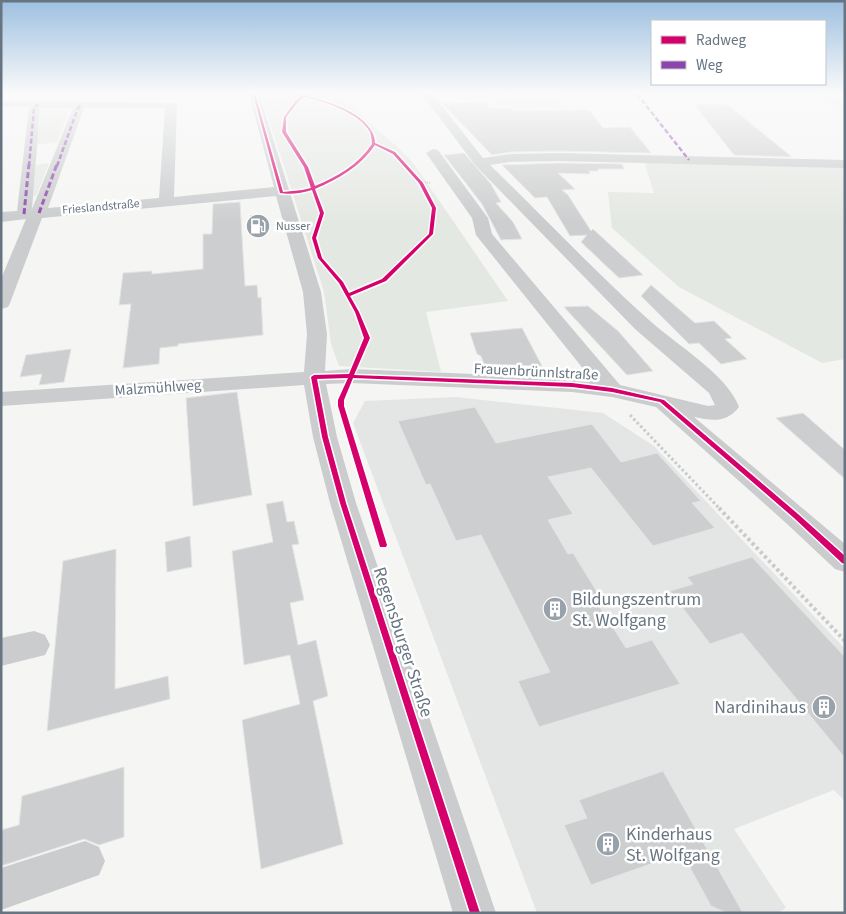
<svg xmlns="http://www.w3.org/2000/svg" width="846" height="914" font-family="'Source Sans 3',sans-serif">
<rect width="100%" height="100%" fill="#f5f5f4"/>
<path fill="#e4e5e5" d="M456,397L603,413L654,446L845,649V801L834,790L734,829L786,908L777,913H537L353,423L365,401Z"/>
<path fill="#e4e8e2" d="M261,94H341C362,121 392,138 414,164L508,301L426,312L441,372L339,366L331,344L324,292Z
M487,94H559L566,108L493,106Z
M810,94H845V116Z
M71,106L57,142L37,145L41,108Z
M644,161L845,167V359L822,363L679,287L612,228L608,192L654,193Z
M49,163L36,196H33L36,165Z"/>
<path fill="#cdcecf" stroke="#e4e4e4" d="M487,102L489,108H512L514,111L589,110L603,128L630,127L651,153L559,151L510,152L492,155L442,103Z
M694,104H722L729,106L792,157L734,155Z
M464,153L491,184L501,202L496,203L513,222L522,239L501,240L482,204L444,155Z
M559,163L622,164L624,169H598V171H589L590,174L558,173L575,189L562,190L568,195L591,231L593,229L643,275L619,278L581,242L587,235L570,236L547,197L535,198L502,165Z
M240,202L245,286L257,285L258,298L261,297L263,335L178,344V346L160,348L159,364L123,368L131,304L119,305L123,273L152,271V274L203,269V234H212L213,204Z
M651,285L695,323L714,321L732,338L725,339L747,359L721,364L699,343L689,344L641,296Z
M588,306L618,331L653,371L627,375L564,307Z
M522,328L542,366L484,364L481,356L477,354L470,333Z
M71,349L64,382L39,385L42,374L20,377L26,355Z
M237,392L252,495L193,506L186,398Z
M475,407L496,443L592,424L621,462L657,453L701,501L692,503L715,528L653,546L591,468L548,477L573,514L548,520L568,554L573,553L604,603L598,604L626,648L652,640L680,684L539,727L518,681L550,672L481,535L456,541L430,484L426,485L398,421Z
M803,413L845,450V479L776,418Z
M283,501L287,522L294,521L299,544L292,545L304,600L290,603L298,645L316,640L328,696L313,701L343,844L261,869L242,720L300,704L290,655L244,665L232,551L273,542L266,504Z
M190,536L192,567L167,572L165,542Z
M116,549L115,689L168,676L170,699L47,731L63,561Z
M752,557L845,657V758L742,633L710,644L670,591L693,584L687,577Z
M124,767V837L99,845L84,839L1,866V830L19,825L22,796Z
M663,771L743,913H727L711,906L682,853L591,885L564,825L587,818L579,800Z"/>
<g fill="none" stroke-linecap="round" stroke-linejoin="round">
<path stroke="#c9caca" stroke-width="2" stroke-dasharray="1 1" stroke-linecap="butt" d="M419,181L431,183"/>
<path stroke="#c9caca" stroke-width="3" stroke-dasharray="2.5 2.5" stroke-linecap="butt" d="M630,415L720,509"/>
<path stroke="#c9caca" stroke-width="4" stroke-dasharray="3 3" stroke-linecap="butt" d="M719,508L845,641"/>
<path fill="#cacccd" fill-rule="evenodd" d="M249,94H259L321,292L327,334L325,371L351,369L572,378L593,381L476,235L472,218L426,153L433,149L438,150L488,218L492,234L620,385L708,406L715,405L709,393L635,329L475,165L431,106L419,94H430L439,102L483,158L510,154L559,153L845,160V168L559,161L510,162L490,165C543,216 594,271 649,320C675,344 727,374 739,407C727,423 712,421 694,417L845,544V572L835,569L786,523L656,407L612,397L572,392L351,383L326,384L337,437L356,503L496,913H453L330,503L313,437L304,385L1,406V392L304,372L307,334L303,292L276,196L42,218L10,303L8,307L1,309V279L26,219L1,222V212L17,211L29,107H1V101L175,103L177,105L174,197L274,187ZM41,108H73L32,209L40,109ZM84,108H165L159,198L48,208Z
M34,631L45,635L50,645L45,655L1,666V638Z
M85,841L99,847L105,861L99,875L1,910V868Z"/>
<path stroke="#8e44ad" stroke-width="2.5" stroke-dasharray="5 2.5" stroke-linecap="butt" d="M637,94L689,160
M29,166L34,108L38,104
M57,166L78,108L81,105"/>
<path stroke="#8e44ad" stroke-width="3" stroke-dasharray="6 3" stroke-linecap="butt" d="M39,213L57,164
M24,214L29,164"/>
<g stroke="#fff" stroke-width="3">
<path id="cycleway" d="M253,94H255L283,192L302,190L311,188L304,167L282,132L284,117L296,100L301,96L297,95L307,94L306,96C327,101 361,111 372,132C374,135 375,140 375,143L395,152L423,183L436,208L433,234L386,281L350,296L359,312L370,338L354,375L572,383L612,388L664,400L798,514L845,556V564L842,563L794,518L660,402L612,392L572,387L353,378L344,400V406L387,545L386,547H380L338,406V400L348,378L317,379L328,437L346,503L480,913H470L340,503L322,437L311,377L314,375L349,374L364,338L355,312L339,283L318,258L312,238L320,213L312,190C302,193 290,195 280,193ZM304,97C324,101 360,113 370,132C371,136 372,140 372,144C358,165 337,177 315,186L308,167L286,132V117L298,102ZM375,145L393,154L419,183L432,208L429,234L382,279L349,293L343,282L322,258L316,238L324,213L315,189C338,179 360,167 375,145Z"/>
</g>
<use href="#cycleway" fill="#d6006c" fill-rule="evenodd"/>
</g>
<linearGradient id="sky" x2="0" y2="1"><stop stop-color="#9dc0e0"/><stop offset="0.42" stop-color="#fafafa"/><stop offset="1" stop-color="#fafafa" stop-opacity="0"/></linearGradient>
<rect width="846" height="222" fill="url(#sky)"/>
<defs>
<g id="fuel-disc" transform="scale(1.25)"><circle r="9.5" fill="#99a2aa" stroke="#fff"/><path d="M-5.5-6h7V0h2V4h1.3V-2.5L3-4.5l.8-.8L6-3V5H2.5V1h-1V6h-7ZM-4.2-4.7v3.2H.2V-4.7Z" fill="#fff"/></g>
<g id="building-disc" transform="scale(1.25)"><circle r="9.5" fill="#99a2aa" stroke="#fff"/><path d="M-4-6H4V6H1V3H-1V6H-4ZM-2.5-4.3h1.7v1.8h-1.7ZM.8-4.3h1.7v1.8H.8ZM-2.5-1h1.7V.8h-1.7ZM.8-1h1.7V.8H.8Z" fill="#fff"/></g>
</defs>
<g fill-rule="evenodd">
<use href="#fuel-disc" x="258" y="226"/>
<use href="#building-disc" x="555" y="609"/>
<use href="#building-disc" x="824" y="707"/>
<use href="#building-disc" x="608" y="844"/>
</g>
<g text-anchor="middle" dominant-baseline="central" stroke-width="5" stroke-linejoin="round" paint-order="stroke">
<g font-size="12" fill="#677582" stroke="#fff">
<text transform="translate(101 207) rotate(-5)">Frieslandstraße</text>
</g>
<g font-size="12" fill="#677582" stroke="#fff" text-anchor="start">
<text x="276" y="226">Nusser</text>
</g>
<g font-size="15" fill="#677582" stroke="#fff">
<text transform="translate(536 372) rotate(3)">Frauenbrünnlstraße</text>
<text transform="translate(158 388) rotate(-4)">Malzmühlweg</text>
</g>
<g font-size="18" fill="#677582" stroke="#fff" text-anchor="start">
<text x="572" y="599">Bildungszentrum<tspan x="572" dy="21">St. Wolfgang</tspan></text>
<text x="806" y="707" text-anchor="end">Nardinihaus</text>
<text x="626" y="834">Kinderhaus<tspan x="626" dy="21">St. Wolfgang</tspan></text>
</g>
<g font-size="18" fill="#677582" stroke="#fff">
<text transform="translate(403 642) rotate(72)">Regensburger Straße</text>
</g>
</g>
<rect width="846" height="914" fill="none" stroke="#677582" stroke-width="5"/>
<rect x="651" y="20" width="175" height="65" fill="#ffffff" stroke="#c2c8cd"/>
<rect x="661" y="36" width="25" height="8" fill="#d6006c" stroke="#c2c8cd"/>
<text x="696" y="45" font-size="15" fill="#677582">Radweg</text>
<rect x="661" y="61" width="25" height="8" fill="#8e44ad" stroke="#c2c8cd"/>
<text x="696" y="70" font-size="15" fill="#677582">Weg</text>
</svg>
